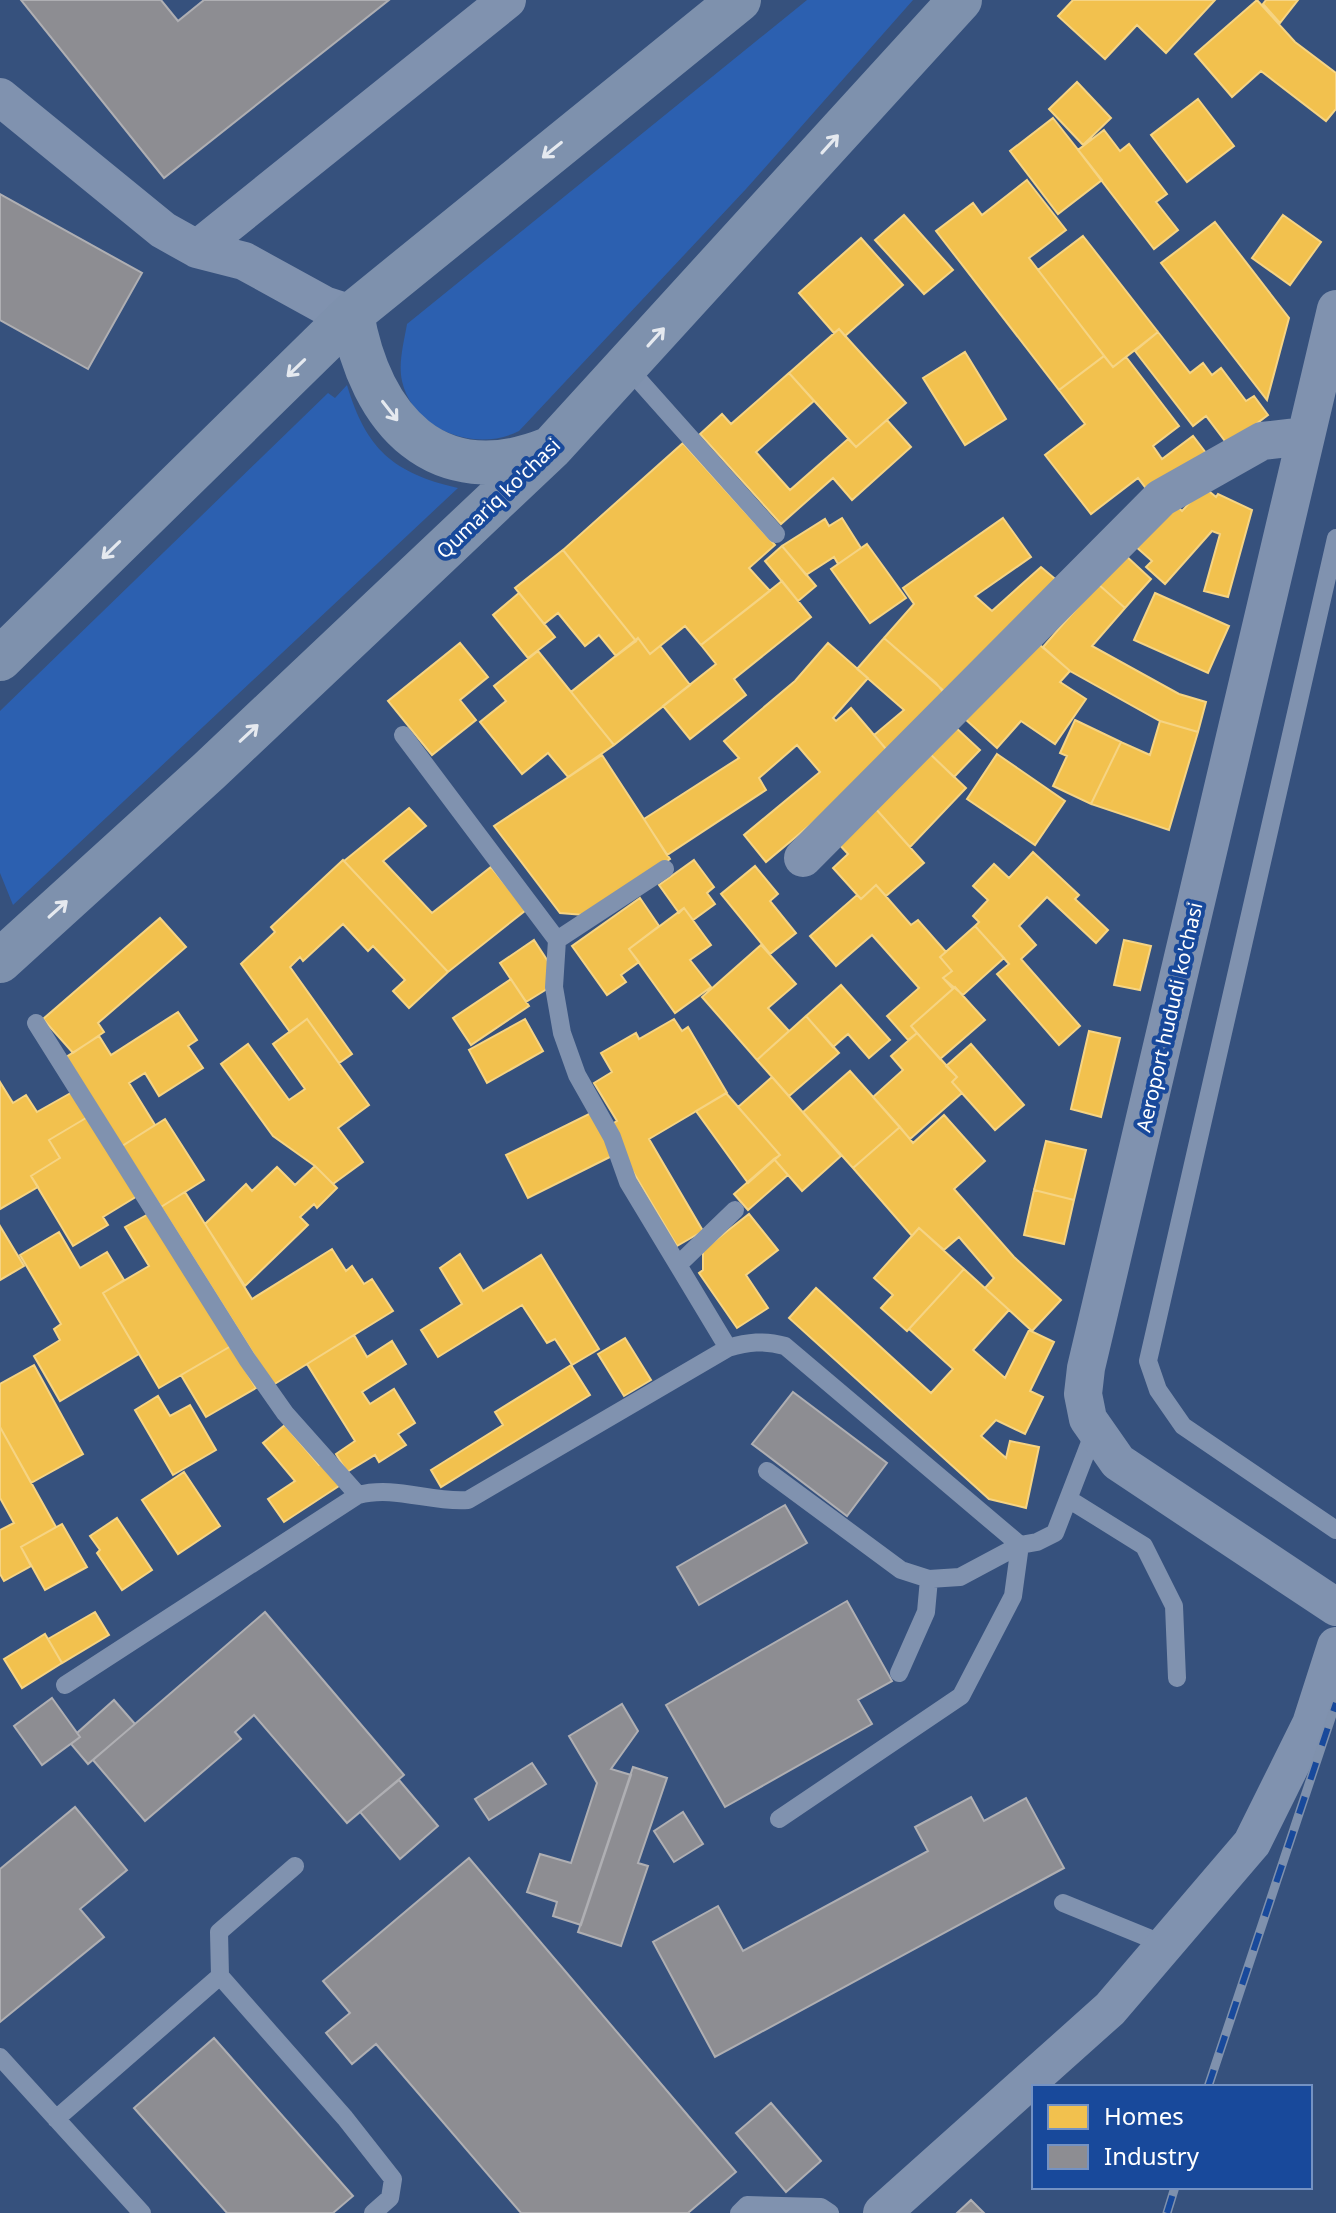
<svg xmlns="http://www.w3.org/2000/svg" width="1336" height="2213" font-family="'Noto Sans',sans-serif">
<rect width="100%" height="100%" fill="#36517d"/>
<path fill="#2c60b0" d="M807,0H913L746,189L519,431C477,453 413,431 402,381C398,363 404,342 407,324Z
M347,385C366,449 393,473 458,488L13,905L0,873V711L328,393L335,398Z"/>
<path fill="#f2c14e" stroke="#f6d483" stroke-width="2" d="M1073,0H1215L1166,53L1137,25L1105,59L1058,16Z
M1257,0L1295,42L1336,73V109L1326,121L1261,71L1232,97L1195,54Z
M1266,0H1298L1280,23L1263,4Z
M1077,82L1111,118L1083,145L1049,109Z
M1198,99L1234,146L1187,182L1151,135Z
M1053,118L1102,180L1058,214L1010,151Z
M1104,130L1120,151L1129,144L1167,194L1156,202L1178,230L1154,249L1078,150Z
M1027,180L1066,230L1029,258L1104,356L1059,390L936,231L973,203L982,215Z
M904,215L953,270L924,294L875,240Z
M1283,215L1321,242L1290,285L1252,258Z
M1215,222L1289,318L1267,400L1161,263Z
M1083,236L1158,332L1113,367L1038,270Z
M861,238L903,285L845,336L839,329L834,333L799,293Z
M839,329L906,403L856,447L789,373Z
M1158,332L1190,373L1203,363L1212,375L1221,368L1246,401L1254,396L1268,415L1228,445L1206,416L1193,426L1135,351Z
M965,352L1006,419L965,445L923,378Z
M1104,356L1113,367L1126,357L1179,426L1153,446L1162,459L1193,436L1206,453L1151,495L1138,478L1091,514L1045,455L1085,424L1059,390Z
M789,373L814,401L756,452L790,490L848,439L856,447L887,420L911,447L852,500L833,478L781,524L700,434L722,414L731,424Z
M683,443L775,545L749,568L770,591L701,645L685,626L650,654L638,638L636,641L563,550Z
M1204,487L1216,497L1218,494L1252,510L1228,597L1204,591L1220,534L1212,531L1165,584L1146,567L1152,561L1135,546L1174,503L1182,511Z
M842,518L861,548L838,564L834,557L806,575L782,546L825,519L829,526Z
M1003,518L1031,557L975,596L992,611L1041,567L1060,583L953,699L884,638L914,604L903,588Z
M867,544L906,598L870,623L831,569Z
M782,546L816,586L798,601L765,561Z
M563,550L636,641L616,656L599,635L585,646L558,613L544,624L515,588Z
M1124,554L1151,579L1125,608L1098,584Z
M782,581L811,617L734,679L746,695L690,739L663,706L716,664L701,645Z
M1098,584L1125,608L1092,646L1179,694L1206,702L1198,732L1160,721L1070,671L1043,647Z
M519,593L555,637L528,658L493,615Z
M1155,593L1229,626L1208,673L1134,640Z
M638,638L650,654L660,646L690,685L614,745L571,692Z
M884,638L936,683L953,704L892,756L874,735L904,710L857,669Z
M1034,640L1070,671L1060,682L1086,699L1055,744L1021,721L997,748L965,719Z
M460,643L488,677L460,700L476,720L432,755L388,701Z
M828,643L868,678L833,718L836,721L851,708L892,756L766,862L744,835L820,772L797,745L759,778L766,790L667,855L644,819L739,758L724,741L795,681Z
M538,651L614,745L568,777L548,753L522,774L480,722L506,701L494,686Z
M1075,720L1121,742L1091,804L1053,786L1067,756L1060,753Z
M1160,721L1198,732L1169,830L1091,804L1121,742L1150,755Z
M953,725L980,750L954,777L928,752Z
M928,752L966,788L910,847L875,808Z
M997,754L1065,801L1035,845L967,799Z
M602,755L670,859L584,915L560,913L494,826Z
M409,808L426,826L383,861L432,913L491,867L526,910L448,972L344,861Z
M875,808L924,863L886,896L876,885L861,899L833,868L848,854L837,842Z
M1033,852L1079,895L1075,899L1108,930L1096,943L1047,897L1019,926L1036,945L1021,959L1080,1026L1059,1045L997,974L1009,964L975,926L979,922L973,916L988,900L973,886L994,864L1009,878Z
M343,860L448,972L409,1008L393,991L405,980L373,946L368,951L343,924L303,961L300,957L290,967L352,1054L339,1063L307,1019L290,1032L241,964L275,932L271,927Z
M694,860L714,887L707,893L715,904L693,920L684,908L679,913L659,885Z
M755,866L778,894L770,901L796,933L770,954L721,894Z
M876,885L911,925L918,920L946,952L940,957L952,971L943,978L953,989L911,1026L917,1033L908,1040L887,1016L919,988L872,935L836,966L810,936L857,895L861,899Z
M640,898L659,926L629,949L639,962L621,975L626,982L607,995L572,946Z
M684,908L711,945L690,960L711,987L675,1013L629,949Z
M160,918L186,947L98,1023L104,1032L73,1053L43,1019Z
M975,926L1004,958L963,995L943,978L952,971L940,957Z
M534,940L551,966L547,989L526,1002L500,963Z
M1124,940L1151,946L1140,990L1114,985Z
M761,945L796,984L768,1008L789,1031L757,1060L702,997Z
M511,979L529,1006L471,1045L453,1018Z
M841,985L890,1040L869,1058L848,1034L833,1047L806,1016Z
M955,987L985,1020L940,1059L911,1026Z
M178,1012L197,1040L188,1046L203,1068L159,1096L145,1073L129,1083L155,1125L122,1146L66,1057L99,1036L111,1055Z
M806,1016L839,1053L789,1096L757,1060Z
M307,1019L369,1105L338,1128L363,1162L333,1184L315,1166L273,1136L221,1064L248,1044L289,1100L305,1089L273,1044Z
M525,1019L543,1051L487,1083L469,1050Z
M674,1019L682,1031L688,1027L727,1093L649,1139L703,1231L677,1246L619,1148L612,1124L617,1121L594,1083L612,1072L601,1053L636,1033L639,1039Z
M1089,1031L1120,1038L1101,1117L1071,1109Z
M917,1033L957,1077L952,1082L962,1093L910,1139L873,1097L903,1070L891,1056Z
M971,1044L1024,1105L995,1130L952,1082L957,1077L946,1066Z
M850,1071L900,1127L853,1168L803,1112Z
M772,1077L841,1156L802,1191L774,1159L780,1155L738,1107Z
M0,1082L13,1103L26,1095L37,1112L76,1090L91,1115L49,1140L60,1158L31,1176L38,1187L0,1209Z
M726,1093L780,1155L748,1183L696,1111Z
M593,1112L614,1155L528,1198L506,1155Z
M91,1115L139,1195L103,1217L108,1225L73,1246L31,1176L60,1158L49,1140Z
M944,1115L985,1161L954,1189L1014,1257L1061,1300L1032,1331L985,1288L994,1278L959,1237L944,1250L919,1228L912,1236L853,1168L900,1127L913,1143Z
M165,1119L204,1180L161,1207L122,1146Z
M1046,1141L1086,1150L1074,1200L1034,1190Z
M774,1159L788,1175L748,1210L734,1194Z
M315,1166L337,1188L317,1208L314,1204L300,1217L308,1225L245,1286L205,1224L246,1184L252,1191L277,1167L295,1185Z
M1034,1190L1074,1200L1064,1244L1024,1235Z
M185,1192L252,1299L332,1249L346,1271L352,1266L364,1284L372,1279L393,1311L273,1385L161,1207Z
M152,1212L231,1346L159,1388L103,1293L149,1266L125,1227Z
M749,1214L778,1250L746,1275L768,1308L737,1328L699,1273L703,1270V1250Z
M0,1226L24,1266L0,1280Z
M919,1228L964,1269L907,1331L881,1308L893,1295L874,1278Z
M59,1232L80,1268L107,1252L124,1280L103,1293L139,1354L60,1401L34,1356L60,1340L54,1329L61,1324L20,1255Z
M460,1254L483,1291L541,1255L599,1349L572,1365L555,1339L547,1343L522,1305L438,1357L421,1330L462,1304L440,1268Z
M964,1269L1009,1310L973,1350L1005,1378L1029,1330L1054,1342L1030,1391L1043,1397L1025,1434L996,1420L981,1436L1006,1458L1010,1441L1039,1447L1026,1508L989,1499L789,1318L816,1288L931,1393L953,1369L909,1329Z
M354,1335L367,1357L392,1341L406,1364L362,1392L370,1404L394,1389L415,1423L398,1434L406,1445L379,1462L375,1455L347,1472L336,1454L355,1441L307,1364Z
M625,1338L651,1380L624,1396L598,1354Z
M231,1346L256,1388L206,1417L181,1375Z
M34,1365L83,1454L31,1483L0,1427V1384Z
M571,1365L590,1395L441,1487L431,1470L503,1425L495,1412Z
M158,1396L170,1416L190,1405L216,1450L173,1475L135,1410Z
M285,1425L319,1465L327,1460L342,1484L284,1522L268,1499L295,1481L263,1443Z
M0,1427L56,1527L21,1547L31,1566L4,1581L0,1574V1530L14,1523L0,1498Z
M184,1472L220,1526L178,1554L142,1500Z
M117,1518L152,1570L122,1590L97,1553L100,1550L90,1536Z
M62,1524L87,1567L45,1590L21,1547Z
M95,1612L109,1635L62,1663L48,1639Z
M45,1634L62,1663L22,1688L4,1659Z"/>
<path fill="#8d8d92" stroke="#afafb3" stroke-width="2" d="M21,0H161L178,21L204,0H389L164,178Z
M0,194L142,273L88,369L0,320Z
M793,1392L887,1463L847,1516L752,1444Z
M785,1505L807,1543L699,1605L677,1567Z
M847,1601L892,1681L858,1700L872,1724L725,1807L666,1705Z
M265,1612L404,1775L347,1823L254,1715L235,1732L241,1739L145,1821L93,1760Z
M52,1698L80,1737L42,1765L14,1726Z
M114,1700L135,1724L88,1764L71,1744L80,1737L77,1733Z
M622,1704L638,1731L611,1769L631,1775L581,1925L553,1916L557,1902L527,1892L540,1854L571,1863L597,1783L569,1736Z
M532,1763L546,1784L489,1820L475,1799Z
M633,1767L667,1778L638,1863L648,1866L621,1946L578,1932Z
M399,1780L438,1826L400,1859L360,1812Z
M971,1797L984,1821L1026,1798L1064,1868L715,2057L653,1942L718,1906L743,1951L928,1851L915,1827Z
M75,1807L127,1870L80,1909L104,1937L0,2022V1869Z
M683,1812L703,1844L674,1862L654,1831Z
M469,1858L736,2172L688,2213H521L376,2044L352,2064L326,2033L350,2013L323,1981Z
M214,2038L353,2196L333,2213H227L134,2108Z
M771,2103L821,2161L786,2192L736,2133Z
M971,2200L984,2213H957Z"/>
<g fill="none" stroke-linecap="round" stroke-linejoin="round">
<path stroke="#8092af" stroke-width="18" d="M628,368L776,534
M1336,538L1148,1361L1158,1390L1183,1426L1336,1530
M403,735L557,940L554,987L562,1033L577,1075L612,1137L628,1182L728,1348
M557,940L665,869
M36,1023L247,1359L285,1413L358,1495
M678,1265L735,1210
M767,1471L901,1570L929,1579L960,1577L1020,1545
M1070,1500L1144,1546L1174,1606L1177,1678
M899,1673L926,1612L929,1579
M65,1685L358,1495C395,1485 431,1503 468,1500L728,1348C748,1342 764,1340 785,1346L1020,1545L1037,1542L1055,1533L1094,1432
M779,1819L961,1696L1013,1596L1020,1545
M1063,1903L1166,1945
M220,1976L345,2118L393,2179L390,2198L373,2213
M0,2057L142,2213
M56,2119L220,1976L219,1932L295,1866
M739,2213L747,2205L821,2207L830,2213"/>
<path stroke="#8092af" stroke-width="38" d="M0,97L163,230L197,249
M1336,309L1086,1368L1083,1394L1088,1419L1118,1462L1336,1607
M352,314L324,305L244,261L197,249L507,0
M803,858L1161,498L1262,441L1306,436
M882,2213L1110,2009L1252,1843L1311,1724L1336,1646"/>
<path stroke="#7e91ad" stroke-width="44" d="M352,314C370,420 437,494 549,449
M0,659L352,314L739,0
M0,961L209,771L552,447L960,0"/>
<g stroke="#7f91ad" stroke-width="9">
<path id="rail" d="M1208,2087L1336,1703
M1167,2213L1175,2187"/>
</g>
<use href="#rail" stroke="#18499b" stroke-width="6" stroke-dasharray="18" stroke-linecap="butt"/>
</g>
<defs><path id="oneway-shaft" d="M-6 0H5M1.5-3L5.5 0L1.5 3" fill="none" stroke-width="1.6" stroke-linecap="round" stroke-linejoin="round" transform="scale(2)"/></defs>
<g stroke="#e5e9ef">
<use href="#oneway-shaft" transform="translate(830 144) rotate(-48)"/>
<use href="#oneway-shaft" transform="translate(552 150) rotate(141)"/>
<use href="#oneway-shaft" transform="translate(656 337) rotate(-48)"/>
<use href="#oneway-shaft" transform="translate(296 368) rotate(136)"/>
<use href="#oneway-shaft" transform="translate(390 411) rotate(52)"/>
<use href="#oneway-shaft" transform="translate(111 550) rotate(136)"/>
<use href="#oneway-shaft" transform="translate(249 733) rotate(-43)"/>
<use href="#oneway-shaft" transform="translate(58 909) rotate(-42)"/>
</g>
<g text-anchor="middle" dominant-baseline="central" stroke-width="8" stroke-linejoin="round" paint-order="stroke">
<g font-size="20" fill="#fff" stroke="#18499b">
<text transform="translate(498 498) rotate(-44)">Qumariq ko'chasi</text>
<text transform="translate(1169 1017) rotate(-77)">Aeroport hududi ko'chasi</text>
</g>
</g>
<rect x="1032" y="2085" width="280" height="104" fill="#18499b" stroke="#7492c3" stroke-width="2"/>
<rect x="1048" y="2105" width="40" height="24" fill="#f2c14e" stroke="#7492c3" stroke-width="2"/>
<text x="1104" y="2125" font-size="24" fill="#ffffff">Homes</text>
<rect x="1048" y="2145" width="40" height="24" fill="#8d8d92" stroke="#7492c3" stroke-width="2"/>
<text x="1104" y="2165" font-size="24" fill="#ffffff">Industry</text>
</svg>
